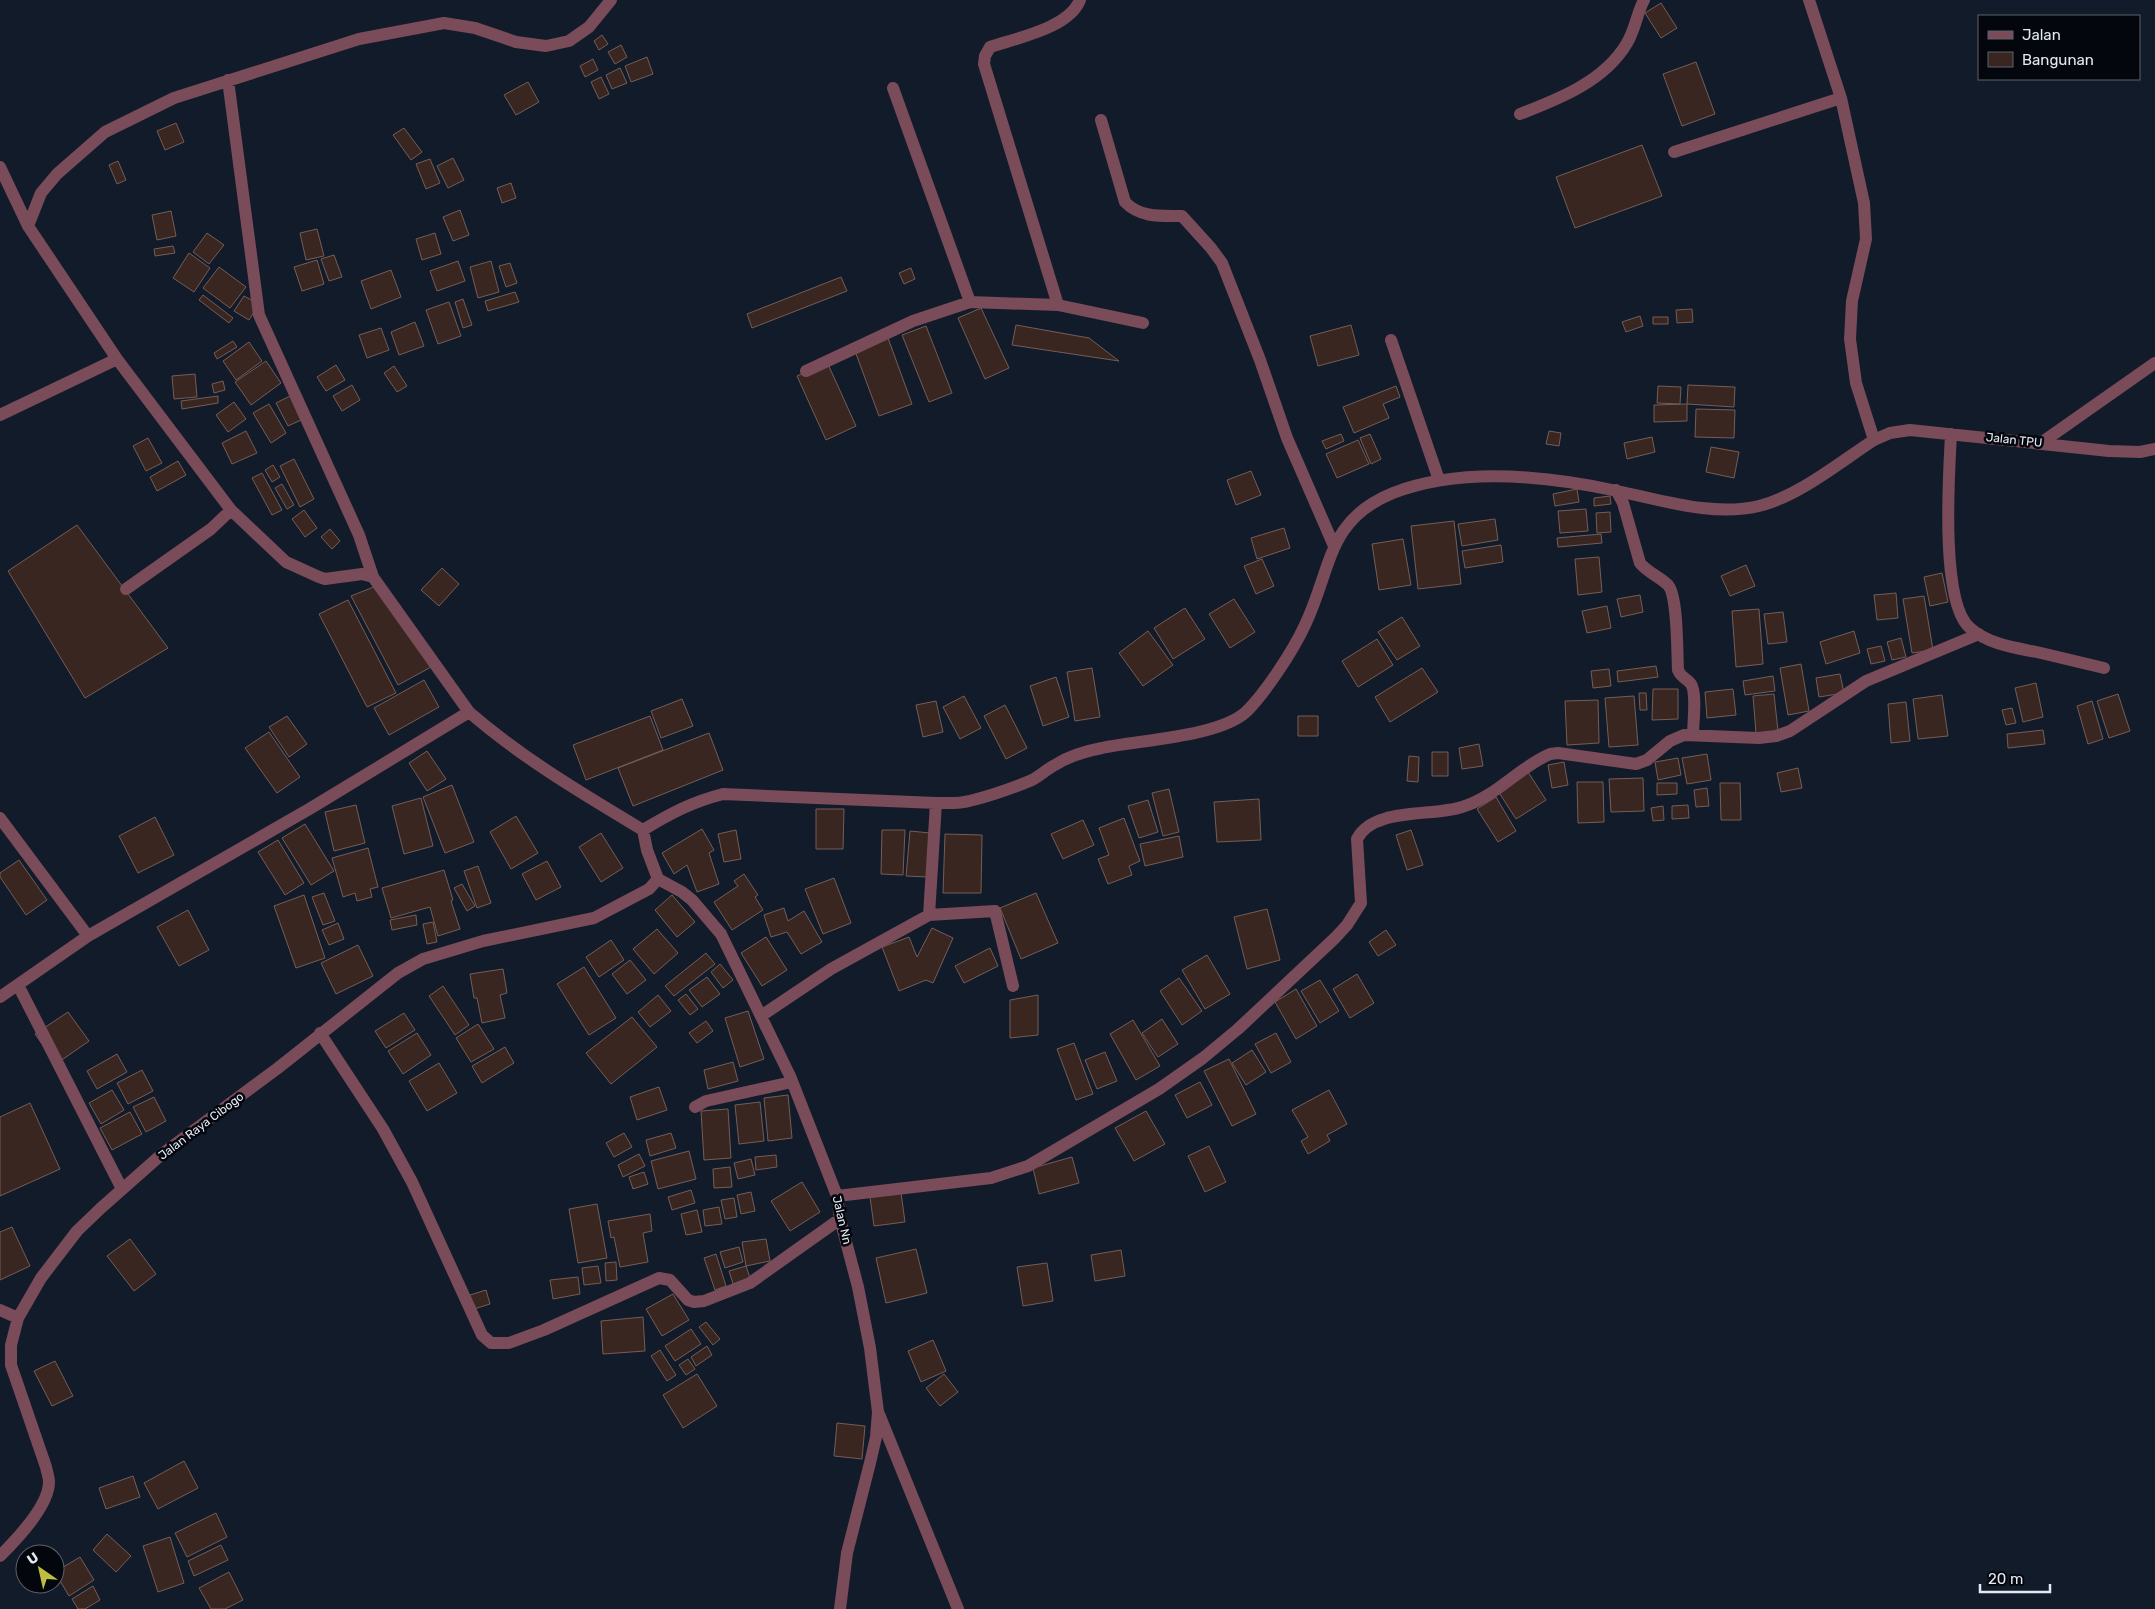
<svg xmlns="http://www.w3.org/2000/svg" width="2155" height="1609" font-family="Rubik,sans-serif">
<rect width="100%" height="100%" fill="#121b2a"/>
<path fill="#3a2621" stroke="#745d57" d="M1661,3L1677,28L1661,38L1645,13Z
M602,35L608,44L599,50L594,41Z
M621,45L627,57L615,64L608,52Z
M647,57L653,74L631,82L625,66Z
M593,59L598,70L585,77L580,66Z
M1696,62L1715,114L1682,126L1663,74Z
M620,68L627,83L612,89L606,75Z
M601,77L609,94L599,99L591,82Z
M528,82L539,102L516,115L504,95Z
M176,123L184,142L165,150L157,131Z
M404,128L422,152L411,160L393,135Z
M1642,145L1662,196L1575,228L1556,177Z
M453,158L464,180L448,188L437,166Z
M430,159L440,183L426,189L416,164Z
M118,161L126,180L117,184L109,165Z
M511,183L516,198L502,203L497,188Z
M460,210L469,235L453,241L443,217Z
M171,211L176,236L157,240L152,215Z
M317,229L324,256L306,260L300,233Z
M207,233L224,245L209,264L193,252Z
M435,233L441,254L422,260L416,239Z
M173,246L175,253L155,256L154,249Z
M189,253L210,268L194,292L173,278Z
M334,255L342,277L329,281L321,259Z
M317,260L324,284L302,291L294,267Z
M458,261L465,281L437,291L430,271Z
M491,261L499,292L478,298L470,267Z
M510,263L517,283L506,287L499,266Z
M219,267L246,287L230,308L203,288Z
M911,268L915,279L904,284L899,273Z
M391,270L401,297L371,309L361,281Z
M841,277L847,291L752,328L747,314Z
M515,292L519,302L488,311L485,301Z
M203,295L233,318L229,323L199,300Z
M244,296L259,304L249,320L234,311Z
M463,299L472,325L463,328L455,302Z
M449,302L461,336L438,344L426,310Z
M981,308L1009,368L985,379L958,318Z
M1692,309L1693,322L1677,323L1676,310Z
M1640,316L1643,326L1626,332L1622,322Z
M1653,317H1668V324H1653Z
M415,322L424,346L399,355L391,332Z
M1016,325L1089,338L1119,361L1012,345Z
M1351,325L1359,355L1318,366L1310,336Z
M926,326L952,393L929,402L902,335Z
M381,328L389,350L367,358L359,335Z
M888,338L912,404L879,416L855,351Z
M233,341L237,347L217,359L214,353Z
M249,342L262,361L236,380L223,361Z
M266,361L281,383L251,405L235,382Z
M827,362L856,426L826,440L797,376Z
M336,365L345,380L326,391L317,377Z
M394,366L407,386L397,392L384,373Z
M195,374L197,397L174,399L172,376Z
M223,381L225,390L214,393L212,384Z
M352,385L360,400L342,411L333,396Z
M1688,385L1735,387L1734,407L1687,404Z
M1396,386L1400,397L1383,404L1389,418L1354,433L1343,407Z
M1658,386L1681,387L1680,404L1657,403Z
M218,396V403L182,409L181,401Z
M290,396L301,420L288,426L276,403Z
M234,402L246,419L228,432L216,415Z
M269,404L286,433L271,443L253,413Z
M1687,404V421L1654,422V405Z
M1696,409L1735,410L1734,438L1695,437Z
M246,431L257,453L232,464L222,443Z
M1549,431L1561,433L1559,446L1546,444Z
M1341,434L1344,441L1326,449L1322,441Z
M1370,434L1381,459L1371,464L1360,438Z
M1652,437L1655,452L1627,459L1624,443Z
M148,438L162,463L146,471L133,446Z
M1358,440L1369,464L1337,478L1326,454Z
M1711,447L1739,452L1734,478L1706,472Z
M294,459L314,499L300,507L280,466Z
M178,461L186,475L157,491L150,477Z
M273,465L280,477L272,482L265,470Z
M1251,471L1261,495L1236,505L1227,480Z
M262,473L282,510L272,515L252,478Z
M282,484L294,505L287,509L275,488Z
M1577,489L1579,502L1555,506L1553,494Z
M1610,496L1611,504L1594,506V498Z
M1586,509L1588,531L1560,533L1558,511Z
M304,510L317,528L305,537L292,519Z
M1610,512L1611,532L1597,533L1596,513Z
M1495,519L1498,540L1462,546L1458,524Z
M1454,521L1461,584L1418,589L1411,526Z
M77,525L168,648L85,698L8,571Z
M1284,528L1290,548L1257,559L1251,538Z
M330,529L340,541L332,549L321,537Z
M1601,534L1602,543L1558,547L1557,538Z
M1403,539L1411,585L1379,590L1372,544Z
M1501,545L1503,562L1465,568L1462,551Z
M1599,557L1602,592L1578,595L1575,559Z
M1262,559L1274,586L1256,594L1244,566Z
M1746,565L1755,586L1730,596L1721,576Z
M442,568L459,584L439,606L421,590Z
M1942,573L1948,602L1930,606L1924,577Z
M376,586L433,666L398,685L351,596Z
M1896,593L1898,618L1877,620L1874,595Z
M1640,595L1643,612L1621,617L1617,599Z
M1924,596L1933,650L1912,653L1903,599Z
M1234,599L1255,632L1230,648L1209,614Z
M348,600L396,693L367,707L319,614Z
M1607,606L1611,628L1587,633L1582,611Z
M1185,608L1205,639L1173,659L1154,628Z
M1759,609L1763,664L1736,667L1732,611Z
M1783,612L1787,642L1768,644L1764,614Z
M1402,617L1420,646L1397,660L1378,632Z
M1148,631L1173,665L1143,686L1119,653Z
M1854,631L1860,653L1826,664L1820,642Z
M1901,638L1906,657L1892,660L1887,642Z
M1377,639L1393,665L1358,687L1342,661Z
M1881,646L1885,661L1871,664L1867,649Z
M1801,664L1809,711L1788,715L1780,668Z
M1656,666L1658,677L1618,682L1617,671Z
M1092,668L1100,717L1075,721L1067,672Z
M1422,668L1438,692L1390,722L1375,697Z
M1609,669L1611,686L1593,688L1591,671Z
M1840,674L1844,693L1819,697L1816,678Z
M1773,676L1775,691L1745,695L1743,681Z
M1056,677L1069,717L1043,726L1030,686Z
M424,680L439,707L389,735L374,708Z
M2036,683L2043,717L2023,722L2015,688Z
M1653,689H1678V719L1652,720Z
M1733,689L1736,715L1707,718L1705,692Z
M1639,693H1646L1647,710H1640Z
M1774,694L1778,731L1756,733L1753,696Z
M2118,694L2130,731L2109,738L2097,701Z
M1942,695L1948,736L1918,739L1913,699Z
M964,696L981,728L960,739L943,707Z
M1634,696L1638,745L1609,747L1605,698Z
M682,699L693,726L661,738L651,711Z
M1598,700L1599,743L1567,745L1565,701Z
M936,701L943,732L923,737L916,705Z
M2092,701L2103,739L2088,744L2077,706Z
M1906,702L1910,741L1891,743L1888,704Z
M1005,705L1027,748L1006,759L984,716Z
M2012,708L2016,723L2006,725L2002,710Z
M287,716L307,744L289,757L269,727Z
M650,716L663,750L586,780L573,745Z
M1298,716H1318V736H1298Z
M2043,730L2045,744L2008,748L2007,734Z
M269,732L300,777L277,793L245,748Z
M709,733L723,770L633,806L618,768Z
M1479,744L1483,766L1462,769L1459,748Z
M427,751L446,779L427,791L409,763Z
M1432,752H1448V776H1432Z
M1707,754L1711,780L1687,784L1682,758Z
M1409,756L1419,757L1418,782L1407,781Z
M1678,758L1681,775L1658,780L1655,762Z
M1564,762L1568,785L1552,788L1548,765Z
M1798,768L1802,788L1781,792L1777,773Z
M1528,772L1546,800L1516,819L1498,791Z
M1643,778L1644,811L1611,812L1609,779Z
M1577,782H1603L1604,822L1578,823Z
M1657,783H1677V794L1657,795Z
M1720,783H1740L1741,820H1721Z
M452,785L474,842L445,853L423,797Z
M1707,788L1709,806L1696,807L1694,790Z
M1169,789L1179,832L1163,836L1152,793Z
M1496,797L1516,831L1498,842L1477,809Z
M421,798L433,846L404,854L392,806Z
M1259,799L1261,840L1217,842L1214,802Z
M1148,800L1158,832L1139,838L1128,806Z
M356,805L365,843L334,851L325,812Z
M1688,805L1689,818L1672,819V806Z
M1663,806L1664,820L1653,821L1651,808Z
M816,809H844L843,849H816Z
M516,816L538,853L511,869L490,832Z
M155,817L174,855L138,873L119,836Z
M1124,818L1140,861L1129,866L1132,875L1108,884L1098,859L1109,855L1099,828Z
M1083,820L1094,845L1063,859L1051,834Z
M305,824L334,871L311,885L282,838Z
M702,829L714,850L709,853L719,884L697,892L687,865L674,874L662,853Z
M736,830L741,859L724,862L718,834Z
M882,830H905L903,875L881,874Z
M1411,830L1423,865L1407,870L1396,835Z
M910,831L930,833L927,877L906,876Z
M601,833L623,868L601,882L579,847Z
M945,834L982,835L981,893H943Z
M1179,836L1183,857L1145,866L1140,844Z
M278,840L304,883L285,895L258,852Z
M368,848L378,887L370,889L372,897L357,901L355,893L343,897L332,858Z
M19,860L47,900L26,915L0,877V873Z
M547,861L561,887L536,900L522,874Z
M478,866L491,903L477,908L464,871Z
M444,870L453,900L451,901L460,929L438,936L430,907L391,918L382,888Z
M744,874L758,895L755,897L763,910L732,930L714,902L738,886L734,881Z
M834,878L851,923L823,934L805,889Z
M462,884L475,906L467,911L454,888Z
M324,893L335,921L323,925L312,897Z
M1036,893L1058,943L1021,959L1000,908Z
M304,895L325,958L296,968L274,906Z
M672,895L695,922L677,937L655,910Z
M784,908L788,921L804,911L822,942L801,954L787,932L771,937L764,915Z
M1267,909L1280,960L1247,969L1234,917Z
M188,910L209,950L179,966L157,927Z
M416,915L417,925L392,930L390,920Z
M433,922L437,942L427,944L423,924Z
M338,923L344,939L329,945L322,930Z
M932,928L953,938L933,983L926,980L899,991L882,947L909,937L917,957Z
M657,929L678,953L654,974L633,949Z
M1386,930L1396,945L1378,956L1369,942Z
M766,937L787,970L762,986L741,953Z
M611,940L624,960L599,977L586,957Z
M358,945L373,976L336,994L321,963Z
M990,948L998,966L964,983L955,966Z
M706,953L715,964L674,996L665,986Z
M1207,955L1230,994L1205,1009L1182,970Z
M630,960L646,980L627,994L612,974Z
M720,964L733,980L723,988L711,972Z
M584,967L616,1018L589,1035L557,984Z
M503,969L507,993L500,995L505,1018L482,1023L477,998H474L470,974Z
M1357,974L1374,1003L1350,1018L1333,989Z
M707,977L720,994L702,1007L689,990Z
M1179,978L1202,1011L1182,1025L1160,991Z
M1320,980L1339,1011L1320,1023L1301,991Z
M443,986L469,1025L455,1035L429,996Z
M1296,989L1317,1026L1296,1039L1275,1002Z
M686,994L698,1009L690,1015L678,1000Z
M658,995L671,1011L650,1027L638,1012Z
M1038,995V1035L1010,1038V1000Z
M748,1011L764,1059L740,1067L725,1018Z
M68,1012L89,1041L56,1064L35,1034Z
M404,1013L415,1030L386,1048L375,1031Z
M632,1017L657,1047L611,1084L586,1053Z
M1162,1019L1178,1044L1158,1057L1142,1033Z
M1133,1020L1160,1066L1136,1080L1110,1034Z
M706,1021L713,1031L697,1043L689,1033Z
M478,1024L494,1049L471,1062L456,1038Z
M417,1033L431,1055L403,1074L388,1051Z
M1276,1033L1291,1062L1271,1073L1255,1044Z
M1074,1043L1093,1094L1076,1100L1057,1049Z
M505,1047L514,1063L482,1083L472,1066Z
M1252,1050L1266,1072L1246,1085L1232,1063Z
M1105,1052L1117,1081L1097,1089L1085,1060Z
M117,1054L127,1072L97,1089L87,1071Z
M1229,1059L1256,1114L1232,1126L1204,1071Z
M733,1062L738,1081L708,1089L704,1070Z
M439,1063L457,1093L427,1111L409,1081Z
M142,1070L153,1091L128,1104L117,1083Z
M1200,1082L1212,1105L1187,1118L1175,1095Z
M659,1087L667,1110L637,1120L630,1097Z
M112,1090L124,1110L101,1124L89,1103Z
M1329,1090L1347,1124L1327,1135L1330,1141L1308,1154L1301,1141L1308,1137L1292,1110Z
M788,1095L792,1138L768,1141L764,1098Z
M154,1097L166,1121L146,1132L133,1107Z
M760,1102L764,1141L739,1144L735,1105Z
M30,1103L60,1169L0,1196V1117Z
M728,1109L731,1158L704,1160L701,1111Z
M1146,1111L1165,1144L1134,1161L1115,1128Z
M130,1112L142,1134L112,1150L100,1128Z
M624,1133L632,1147L614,1157L606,1143Z
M671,1133L676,1148L650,1156L646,1140Z
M1209,1146L1226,1182L1205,1192L1188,1156Z
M689,1151L696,1179L658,1189L651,1161Z
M639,1154L645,1166L623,1177L618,1165Z
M776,1155L777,1167L756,1170L755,1157Z
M1072,1157L1079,1183L1039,1194L1033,1168Z
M751,1159L755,1175L738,1179L734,1163Z
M730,1167L732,1187L714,1188L713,1169Z
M644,1172L648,1184L633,1189L629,1177Z
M802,1182L820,1212L790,1231L771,1201Z
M691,1190L695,1203L672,1210L668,1197Z
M751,1192L755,1211L741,1214L737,1195Z
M901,1193L905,1222L874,1226L870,1197Z
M734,1198L737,1217L725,1219L721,1200Z
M597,1204L607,1258L578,1263L569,1209Z
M719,1207L722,1224L705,1226L703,1210Z
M697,1210L702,1232L686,1235L681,1214Z
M650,1214L652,1231L643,1233L648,1262L620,1267L614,1237L611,1238L608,1221Z
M12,1227L30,1266L0,1280V1232Z
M130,1239L156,1274L134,1291L107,1256Z
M766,1239L770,1261L746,1266L742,1242Z
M739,1247L743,1262L725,1268L720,1252Z
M916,1249L927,1293L886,1303L876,1258Z
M1121,1250L1125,1276L1095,1281L1091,1255Z
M716,1254L726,1286L715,1290L704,1258Z
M616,1262L617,1280L606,1281L605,1263Z
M1047,1263L1053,1301L1023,1306L1017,1267Z
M598,1266L601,1283L584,1285L582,1268Z
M746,1266L751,1281L734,1287L729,1271Z
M578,1277L580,1294L553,1299L550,1280Z
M486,1290L490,1304L474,1309L470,1295Z
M673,1294L689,1320L662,1336L646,1309Z
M643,1317L645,1351L603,1354L601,1321Z
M706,1322L720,1339L713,1345L699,1327Z
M691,1329L701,1344L675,1361L665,1346Z
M933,1340L946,1371L921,1382L908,1351Z
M707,1346L712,1355L696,1366L691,1357Z
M660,1350L676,1375L667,1381L651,1356Z
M688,1359L695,1369L686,1375L679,1365Z
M55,1361L73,1396L52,1406L34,1371Z
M697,1374L717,1406L683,1428L663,1395Z
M944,1374L958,1392L940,1406L926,1388Z
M837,1423L865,1426L862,1459L834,1456Z
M184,1461L198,1488L158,1509L144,1483Z
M133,1476L140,1497L106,1509L99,1488Z
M216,1513L227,1537L187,1557L175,1533Z
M107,1534L131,1556L116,1572L93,1550Z
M170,1537L184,1583L158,1592L143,1546Z
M221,1545L228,1560L194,1576L188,1561Z
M80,1557L94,1580L69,1596L55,1572Z
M229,1572L243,1600L225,1609H211L199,1588Z
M93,1586L100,1600L85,1609H78L72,1599Z"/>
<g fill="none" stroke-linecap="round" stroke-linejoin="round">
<path stroke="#7a4b58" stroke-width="12" d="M1809,0L1841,98L1864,203L1866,239L1852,301L1850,339L1856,383L1874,440
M228,80L259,315L359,535L373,577
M893,88L970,302
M1520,114C1559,99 1605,81 1627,43C1635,30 1637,13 1644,0
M1101,120L1125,202C1140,218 1162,216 1182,216L1211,248L1222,263L1260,360L1287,438L1334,546
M1674,152L1841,98
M0,167L28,226L117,359L231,510L286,562L319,577L325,579L362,574L373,577L469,712C522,758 583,794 643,830L647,850L658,879
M28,226L41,193L57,174L105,132L174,98L359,39L444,23L475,28L516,42L546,46L569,41L589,27L611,0
M1058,305L984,64L985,56L990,47C1017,38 1069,28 1080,0
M1391,340L1439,480
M806,371L913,321L970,302L1058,305L1143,323
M0,415L117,359
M1951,434C1949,473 1940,603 1970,628C1989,645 2017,648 2041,653C2062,658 2083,663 2104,668
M2041,443L2155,363
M1616,490L1623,503L1640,563C1648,573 1659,576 1668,585C1678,596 1677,653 1678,670C1681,678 1687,678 1691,684C1697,693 1693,724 1693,735
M126,589L211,529L231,510
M0,818L88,936L311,808L469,712
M643,830C671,813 692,802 723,794L936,803C947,803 959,804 969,801C987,797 1016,787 1032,780C1040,776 1047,769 1055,765C1069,756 1086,751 1102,748C1139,740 1218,737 1246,712C1266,692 1293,651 1305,625C1332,569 1326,520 1393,493C1461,467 1548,476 1617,491C1662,500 1713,517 1759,506C1799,496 1840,462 1874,440L1890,433L1910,430L2109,451L2140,452L2155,449
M658,879L682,892L692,900L721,934L790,1076L837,1196L840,1219L858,1287L870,1348L878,1412L876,1437L870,1463L847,1553L840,1609
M929,915L995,911L1013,986
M18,985L122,1189
M0,997L88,936
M761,1016L831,969L929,915L936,803
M320,1033L383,1129L412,1182L482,1335L491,1343H509L544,1330L659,1278L670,1280L688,1300L694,1302L704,1301L750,1283L840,1219
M695,1107L706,1101L792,1082
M837,1196L991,1178L1028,1166L1159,1089L1203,1058L1238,1029L1335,938L1347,925L1361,903L1357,839C1373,807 1432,817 1462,807C1496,797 1519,767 1550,754L1558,753L1636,764L1647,760L1670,741L1684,735L1759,738L1776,736L1790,731L1866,681L1979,634
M0,1310L18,1318
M879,1414L958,1609
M0,1556C16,1540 49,1506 49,1482C49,1477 47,1472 46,1467L11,1365V1345L18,1318L41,1278L77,1231L101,1208L162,1154L278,1068L398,973L423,959L483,941L594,918L649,889L658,879"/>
</g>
<g text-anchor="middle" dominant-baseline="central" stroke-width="5" stroke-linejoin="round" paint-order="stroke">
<g font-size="12" fill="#e2e9f3" stroke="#03060c">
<text transform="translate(2014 440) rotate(6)">Jalan TPU</text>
<text transform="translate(201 1126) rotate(-37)">Jalan Raya Cibogo</text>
<text transform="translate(842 1220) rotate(77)">Jalan Nn</text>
</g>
</g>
<rect x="1978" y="15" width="162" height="65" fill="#03060c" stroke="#5c6168"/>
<rect x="1988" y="31" width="25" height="8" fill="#7a4b58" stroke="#5c6168"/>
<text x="2022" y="40" font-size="15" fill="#e2e9f3">Jalan</text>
<rect x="1988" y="52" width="25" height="15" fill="#3a2621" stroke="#5c6168"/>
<text x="2022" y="65" font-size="15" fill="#e2e9f3">Bangunan</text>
<g transform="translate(40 1569) rotate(326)"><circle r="24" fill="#03060c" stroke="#5c6168"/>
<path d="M0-4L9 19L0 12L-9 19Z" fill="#bfbe41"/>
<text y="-8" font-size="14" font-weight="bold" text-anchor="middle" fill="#e2e9f3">U</text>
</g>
<path d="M1980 1584v8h70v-8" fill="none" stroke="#e2e9f3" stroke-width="2.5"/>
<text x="1988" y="1584" font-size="15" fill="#e2e9f3" stroke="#03060c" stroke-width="4" paint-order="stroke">20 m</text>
</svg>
